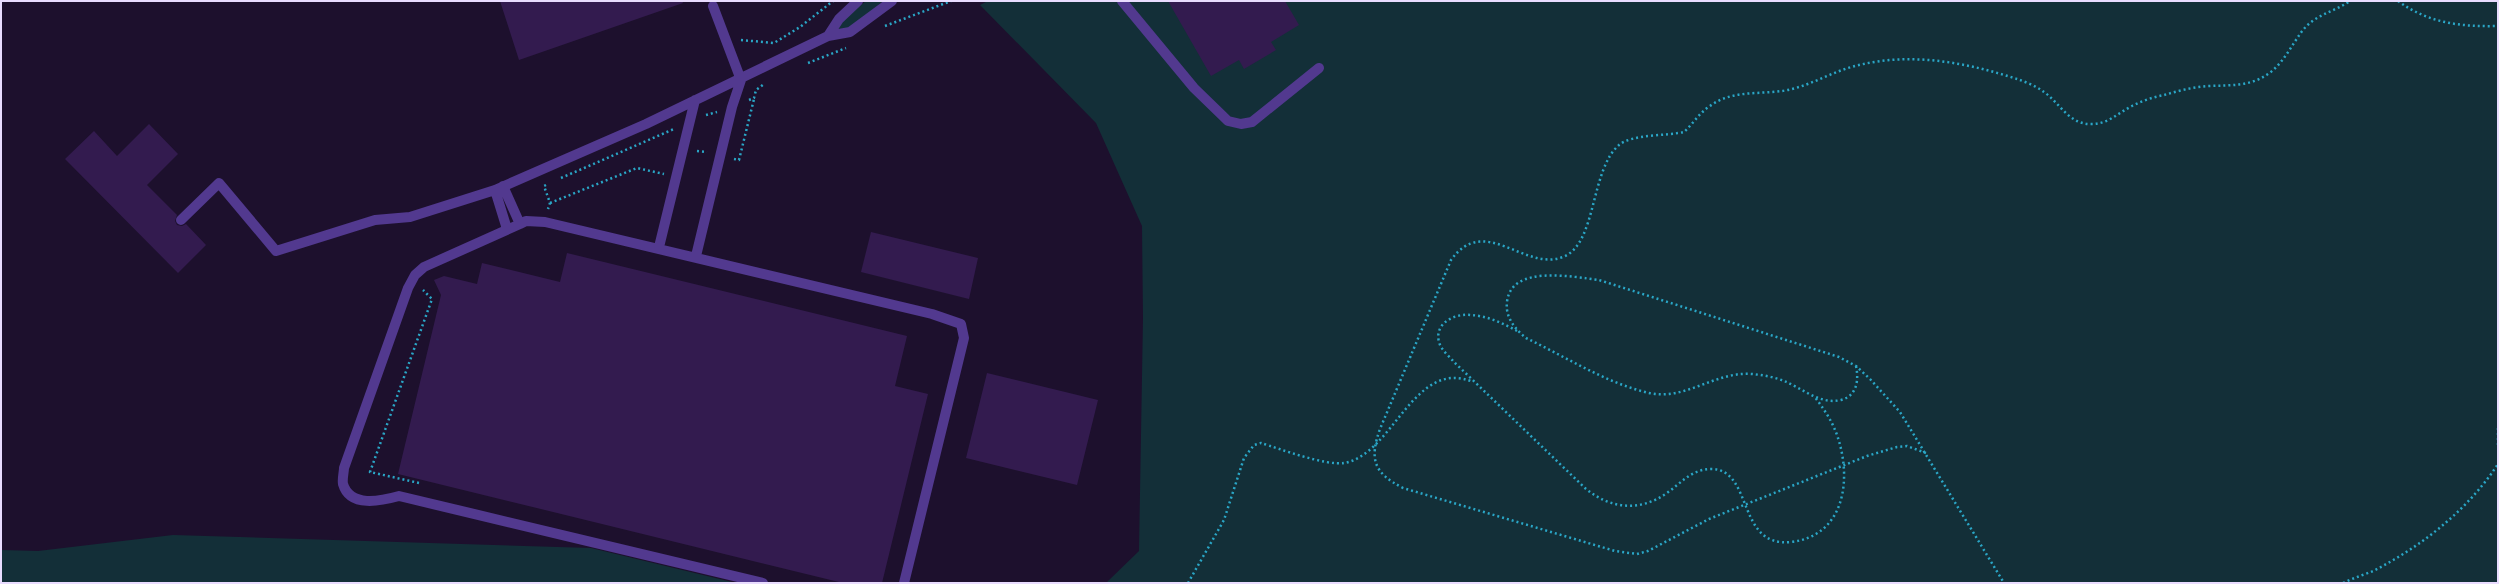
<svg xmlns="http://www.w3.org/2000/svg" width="2499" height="584" font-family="Quicksand,sans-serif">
<rect width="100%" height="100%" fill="#1d102d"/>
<path fill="#132f38" d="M866,1H883C872,10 853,32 839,30L838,25L840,22Z
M988,1H2498V583H1106L1139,551L1143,318L1142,226L1096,123L980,5Z
M173,535L591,548L736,583H1V550L38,551Z"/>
<path fill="#331b4f" d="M500,1H682L683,3L519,60Z
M1168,1H1285L1299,25L1271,42L1276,50L1244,69L1239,60L1211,76Z
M149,124L178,154L147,185L177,215L175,221L177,225L182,226L186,224L206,245L178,273L65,159L94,131L117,156Z
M871,232L978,258L969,299L861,272Z
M567,253L907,336L895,386L928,394L882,583H843L398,474L441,295L434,280L444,276L477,284L482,263L560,282Z
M987,373L1098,400L1077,485L966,458Z"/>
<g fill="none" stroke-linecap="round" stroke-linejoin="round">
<path stroke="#2aa6c6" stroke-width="2.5" stroke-dasharray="2 3" stroke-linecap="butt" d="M2398,1C2428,23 2461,27 2498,26
M885,26L951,1
M741,40L774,43L800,27L833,1
M808,63L846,48
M749,100L754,98L756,90L764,84
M706,115L717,112
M697,151L707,152
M734,159L739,160L754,99
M561,178L674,129
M546,185L544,186L550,203L548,209
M550,203L637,168L664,174
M1517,331C1503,323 1487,316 1471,315C1455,313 1434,323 1439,342C1441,350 1449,356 1454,362L1586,489C1611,509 1640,512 1667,493C1681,483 1692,469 1711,469C1754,469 1736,548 1791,542C1844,536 1852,481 1838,438C1833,422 1824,409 1814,396
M1856,366C1859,380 1857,396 1841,400C1820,405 1802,388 1784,381C1774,377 1763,375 1752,374C1715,371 1686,401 1649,393C1606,383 1566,357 1526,338C1515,329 1505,317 1507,302C1511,264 1573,277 1599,280L1839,357L1856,366L1870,379L1900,412L2004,583
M2498,428V448
M1926,453L1907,446L1897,447L1867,456L1709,519L1648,551L1637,554L1615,551L1403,488C1374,473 1369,460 1380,429L1451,260C1485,213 1524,272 1563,257C1597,244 1590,170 1619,145C1632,134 1667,136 1684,132C1693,124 1699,113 1710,106C1734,88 1765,96 1792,89C1812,84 1829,74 1848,68C1904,51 1962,61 2017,79C2026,82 2036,86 2044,92C2060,103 2069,125 2092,124C2108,124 2118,113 2132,106C2142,101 2153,97 2164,95C2178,91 2193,87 2208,86C2230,85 2249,87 2268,74C2284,63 2292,44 2303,30C2316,14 2334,12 2350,1
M419,483L370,472L432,299L423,290
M1188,583L1224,520L1244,458L1254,445L1261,443C1280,449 1326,466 1344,463C1393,455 1414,357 1473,382
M2343,583C2355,577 2368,574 2379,568C2426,543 2469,508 2498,464"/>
<path stroke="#52398f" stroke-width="10" d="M1122,1L1194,88L1228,121L1241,124L1252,122L1319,68
M828,36L839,19L858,1
M503,186L520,224
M495,190L507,229
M181,220L219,183L276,251L375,220L410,217L495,190L646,124L828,36L850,32L892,1
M659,247L695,100
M696,256L732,107L741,80L713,6
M763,583L399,496C381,501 350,508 343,484C342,479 344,472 344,468L408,288L415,275L424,267L520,224L526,221L545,222L932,314L961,324L964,338L904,583"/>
</g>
<rect width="2499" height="584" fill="none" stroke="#e9dcff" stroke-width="4"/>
</svg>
